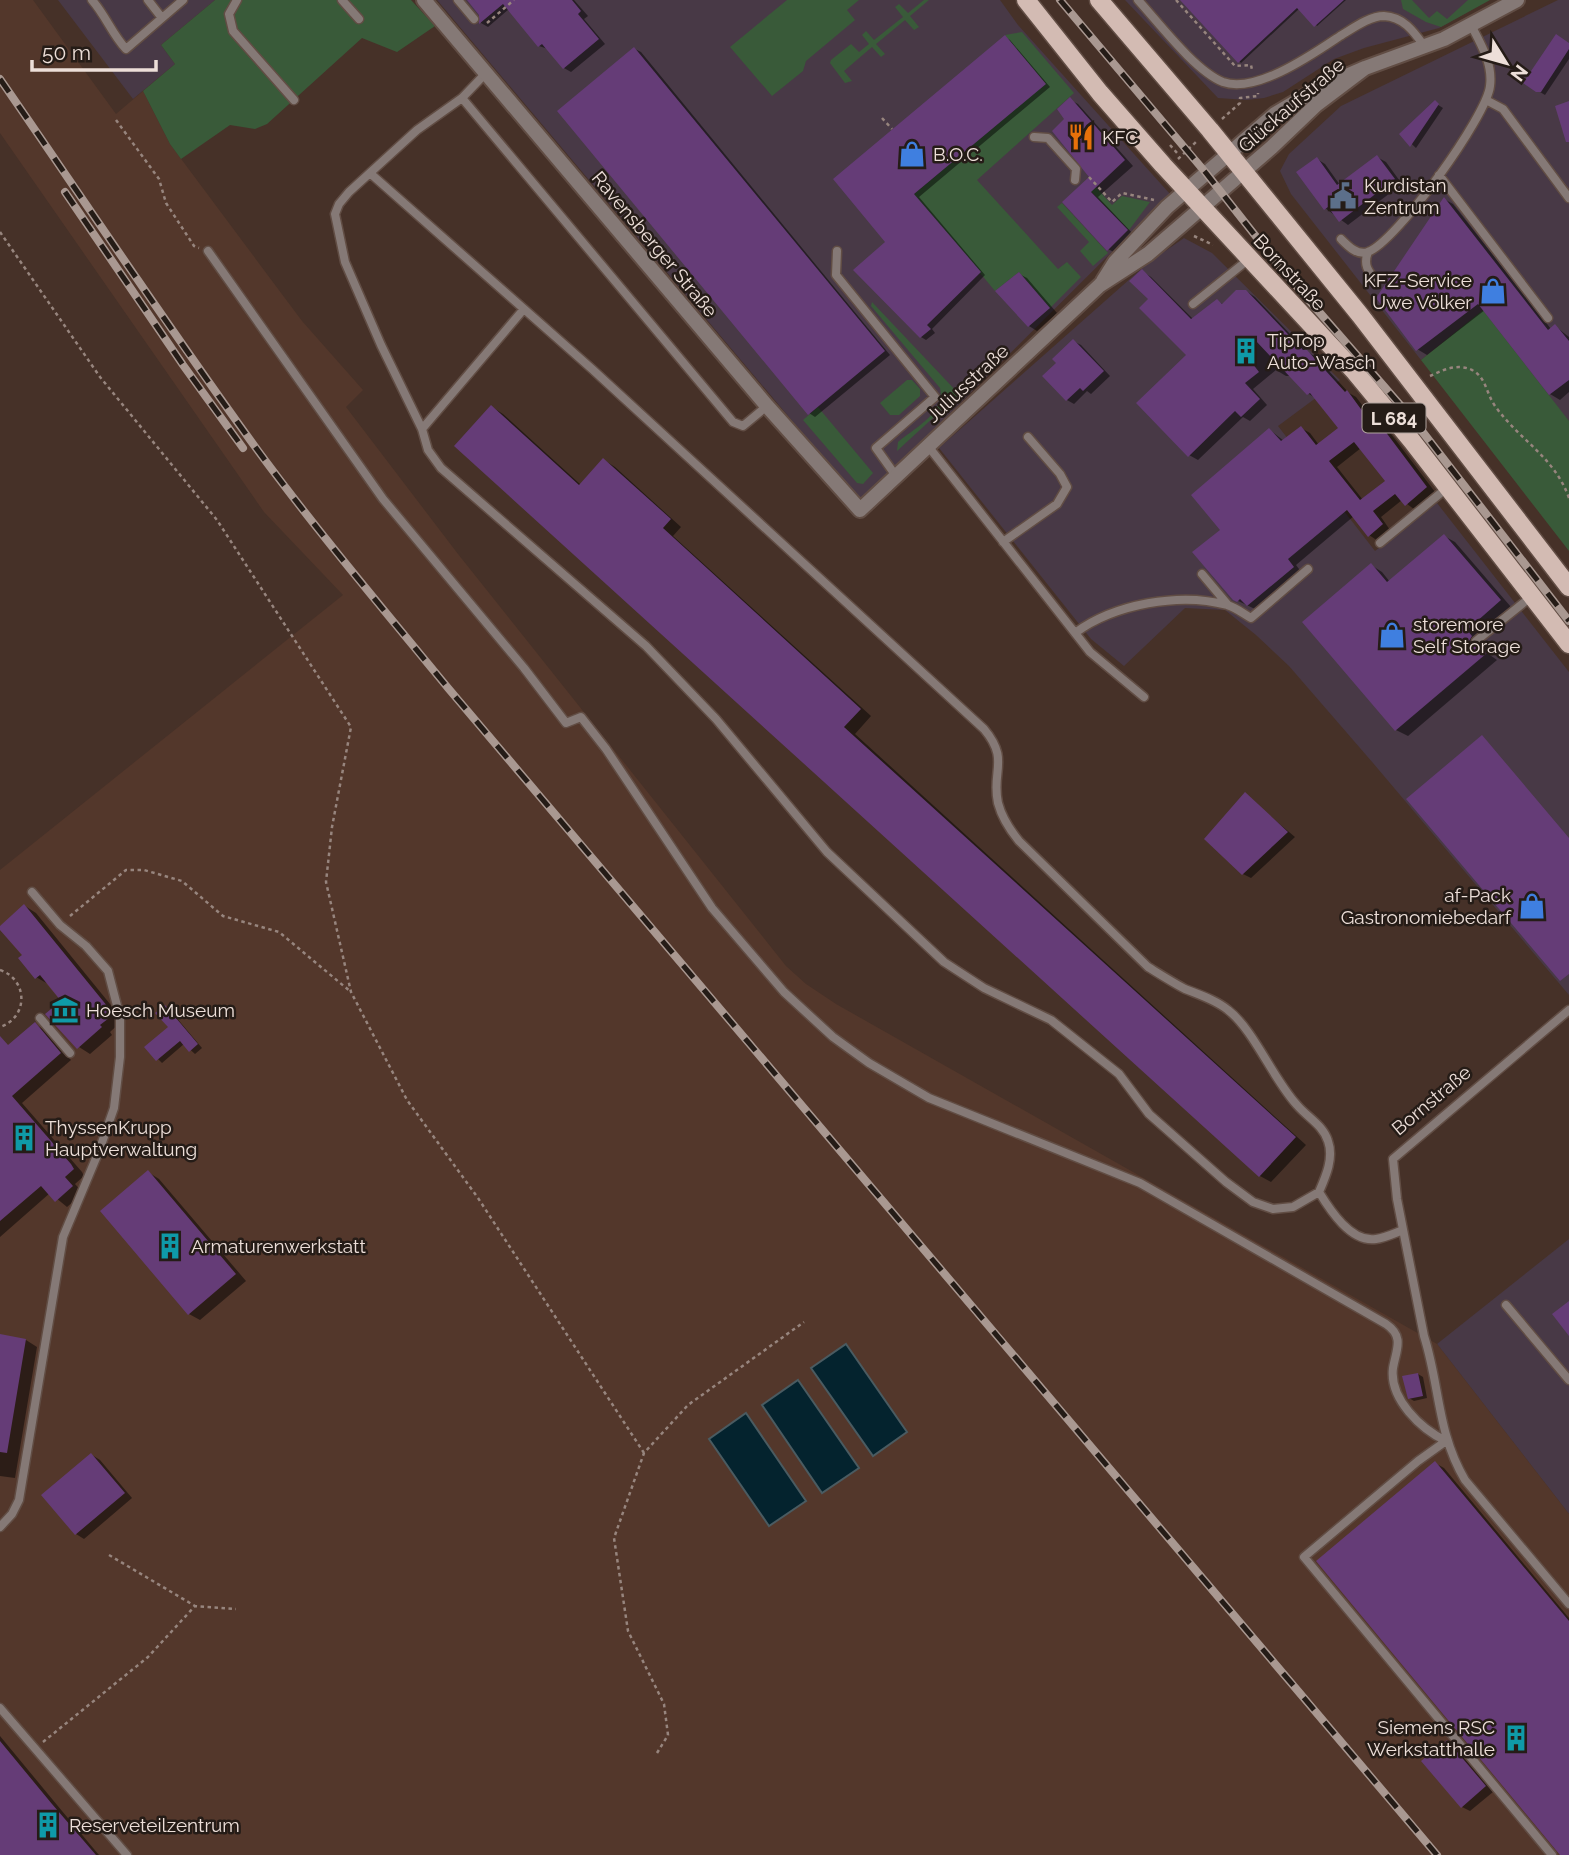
<svg xmlns="http://www.w3.org/2000/svg" width="1569" height="1855" font-family="Raleway,sans-serif">
<rect width="100%" height="100%" fill="#463128"/>
<path fill="#483946" d="M58,0H215L161,45L175,64L133,99Z
M437,0H1000L1018,25L1170,194L879,484L859,500Z
M1125,0H1489L1439,28L1364,48L1334,59L1283,92L1264,98L1247,100L1218,98Z
M1558,0H1569V423L1483,310L1421,360L1291,194L1280,171L1289,154L1341,106Z
M1184,238L1212,253L1340,380L1278,426L1375,551L1437,503L1569,672V995L1373,763L1289,666L1256,635L1225,610L1185,608L1124,666L1091,639L939,448L1148,263Z
M1569,1239V1514L1437,1344Z"/>
<path fill="#53372b" d="M0,0H33L116,114L143,91L170,144L302,321L363,390L346,407L458,554L786,966L806,984L836,1004L1437,1344L1569,1514V1855H0V1049L6,1043L8,1045L61,1001L0,930V870L343,595L264,512L0,133Z"/>
<path fill="#395a39" d="M215,0H411L435,26L397,52L362,38L267,124L255,129L230,125L181,159L170,144L143,91L175,64L161,45Z
M787,0H859L847,10L855,20L806,61L803,71L772,96L730,47Z
M924,0H929L910,16L919,27L914,30L905,20L876,44L885,54L881,57L872,47L844,71L852,81L845,83L830,63L831,60L851,44L859,52L869,44L862,35L866,31L874,40L903,17L895,7L899,4L908,13Z
M1401,0H1412L1429,18L1437,11L1447,19L1468,0H1490L1441,27L1426,22L1403,9Z
M1022,32L1074,93L977,180L1058,269L1067,262L1081,277L1050,308L1019,272L995,291L926,208L885,242L894,211L1045,84L1005,35Z
M1093,184L1112,205L1122,196L1150,202L1129,230L1088,188Z
M1062,203L1108,253L1093,266L1080,251L1089,242L1057,207Z
M872,302L959,394L897,451L898,442C915,428 946,412 940,388L871,306Z
M1483,310L1569,421V551L1421,360Z
M907,380H912L920,389V396L899,415H890L880,403Z
M818,407L873,473L863,484L857,483L803,420Z"/>
<path fill="#04232e" stroke="#4a5b61" stroke-width="2" d="M846,1344L907,1432L873,1456L811,1368Z
M798,1380L859,1468L822,1493L762,1405Z
M746,1413L806,1501L769,1526L709,1439Z"/>
<path fill="#0007" fill-rule="evenodd" d="M469,0H574L588,16L584,19L605,44L571,72L564,68L548,49L539,46L509,9L488,27L481,23V14Z
M1183,0H1346L1317,26L1300,8L1241,63Z
M1005,37L1010,40L1050,87L919,197L985,275L932,329L935,333L926,340L921,337L888,242L835,179Z
M1569,44V59L1545,95L1525,83Z
M635,49L641,52L890,355L815,417L809,413Z
M1070,100L1078,104L1133,166L1098,197L1135,236L1117,254L1108,249L1065,202L1091,177L1066,119Z
M1435,103L1443,108L1416,148L1401,134Z
M1377,157L1386,162L1402,184L1348,225L1325,208L1317,159L1325,164L1340,185Z
M1444,199L1453,204L1551,329L1555,326L1569,337V392L1560,400L1550,394L1485,310L1427,355L1417,349Z
M1142,271L1151,277L1193,319L1218,301L1224,305L1246,291L1255,297L1307,352L1316,357L1349,393L1356,397L1378,426L1388,430L1435,492L1415,510L1402,500L1381,517L1390,530L1378,541L1369,535L1354,516L1296,565L1302,573L1257,610L1234,599L1222,530L1270,430L1284,441L1301,428L1310,433L1319,445L1340,428L1317,399L1309,394L1291,376H1286L1276,370L1253,389L1267,405L1250,421L1243,417L1198,460L1189,455L1188,355L1150,299ZM1361,448L1387,482L1363,500L1337,467Z
M1019,274L1027,278L1057,313L1037,331L1029,326L997,291Z
M1073,341L1081,345L1110,376L1091,394L1087,391L1074,404L1067,400L1044,376L1058,363Z
M492,407L503,414L581,485L604,460L615,467L681,527L673,536L871,716L855,734L1306,1145L1271,1182L1260,1176L457,446Z
M1444,536L1455,542L1511,607L1477,637L1482,643L1480,648L1497,660L1408,736L1396,730L1304,622L1371,565L1382,572L1390,582Z
M1245,795L1295,837L1251,878L1243,874Z
M25,906L36,913L123,1020L110,1032L112,1035L90,1054L79,1047L63,1001L48,984L36,977L24,955Z
M165,1007L170,1010L202,1048L195,1054L184,1044L162,1063L146,1047L170,1027Z
M35,1024L46,1031L71,1060L22,1103L82,1172L84,1176L75,1184L83,1193L67,1207L50,1193L0,1237V1052Z
M148,1172L159,1179L246,1281L200,1320L189,1314Z
M0,1336L26,1340L37,1347L15,1478L0,1476Z
M1418,1374L1423,1377L1427,1398L1414,1401L1409,1398Z
M92,1455L100,1460L132,1498L84,1539L76,1534Z
M1435,1463L1444,1468L1569,1618V1855H1563Z
M0,1736L62,1811L99,1855H0Z
M1448,1742L1456,1746L1493,1792L1470,1811L1462,1807Z"/>
<path fill="#653c77" fill-rule="evenodd" d="M467,0H572L581,11L578,14L599,39L563,69L542,44L538,47L503,4L479,24V15Z
M1180,0H1344L1314,27L1297,8L1238,63Z
M1556,34L1569,43V49L1541,92H1536L1523,83Z
M1005,35L1046,84L914,194L981,272L927,325L931,329L920,338L853,270L885,242L833,179Z
M634,47L885,351L808,415L557,111Z
M1070,97L1125,160L1091,192L1128,230L1107,251L1062,202L1089,177L1052,131L1064,119L1057,109Z
M1435,100L1439,104L1410,147L1399,134Z
M1569,101V142H1566L1555,106Z
M1377,155L1395,179L1339,222L1328,207L1324,210L1296,172L1317,157L1337,185Z
M1444,197L1548,330L1555,324L1569,341V380L1549,395L1478,304L1416,351L1376,298Z
M1142,269L1191,319L1217,299L1222,304L1236,290H1246L1303,350H1307L1345,392L1347,390L1374,427L1379,423L1427,487L1405,506L1395,494L1373,511L1383,524L1368,537L1347,510L1288,559L1294,567L1247,606L1240,599L1237,602L1233,600L1192,552L1220,530L1191,495L1269,428L1281,441L1301,426L1316,445L1338,428L1310,393L1307,395L1256,341L1243,351L1259,372L1245,383L1260,399L1241,417L1235,411L1188,457L1136,403L1186,355L1139,308L1148,299L1129,281ZM1354,442L1385,481L1360,500L1329,461Z
M1019,272L1050,308L1028,327L995,291Z
M1073,339L1104,371L1083,391L1080,388L1066,401L1042,376L1056,363L1052,359Z
M491,405L579,485L603,458L671,519L663,528L861,709L844,727L1296,1137L1259,1177L454,446Z
M1444,534L1501,600L1467,630L1472,636L1469,641L1471,646H1480L1487,653L1395,731L1302,622L1371,563L1387,582Z
M1482,735L1569,838V974L1560,981L1406,799Z
M1245,792L1288,832L1242,875L1204,839Z
M24,904L112,1012L113,1015L100,1025L102,1027L77,1049L45,1014L61,1001L40,975L35,979L18,958L22,955L0,930V926Z
M165,1005L198,1044L189,1052L180,1041L156,1061L144,1047L168,1027L155,1013Z
M35,1022L61,1053L12,1096L71,1164L74,1169L65,1177L73,1186L55,1202L41,1186L0,1221V1036L8,1045Z
M148,1170L236,1274L188,1315L100,1211Z
M1569,1301V1336L1552,1314Z
M0,1334L26,1339L7,1453L0,1452Z
M1418,1373L1423,1396L1408,1399L1402,1376Z
M91,1453L125,1493L75,1535L41,1495Z
M1435,1461L1569,1621V1855H1560L1316,1561Z
M1447,1740L1486,1786L1461,1808L1421,1761Z
M0,1741L52,1804L96,1855H0Z"/>
<g fill="none" stroke-linecap="round" stroke-linejoin="round">
<g stroke="#614d44" stroke-width="11">
<path id="service" d="M92,0C106,16 112,34 126,49L183,0
M148,0L162,18
M237,0L229,14L233,31L294,100
M342,0L359,19
M458,0L474,19
M1138,0C1159,23 1195,71 1223,82C1256,94 1313,54 1340,36C1352,29 1369,16 1384,16C1404,17 1414,32 1425,47
M485,74L462,98L733,422L743,426L767,406
M462,98L417,130L349,192L339,204L335,214L345,262L381,345L422,429L428,450L441,468L646,646L716,719L827,852L944,962L984,988L1051,1020L1119,1074L1149,1114L1226,1182L1253,1202L1273,1209L1293,1207L1319,1192
M1486,100L1503,109L1569,198
M1034,137L1048,138L1076,169L1075,180
M371,174L592,369L984,729C1010,760 991,771 998,803C1002,818 1010,830 1019,841L1148,967C1161,975 1172,982 1185,989C1200,995 1216,1000 1228,1010C1254,1030 1273,1079 1297,1105C1307,1117 1323,1125 1328,1141C1334,1158 1326,1176 1319,1192C1330,1210 1351,1243 1376,1239C1385,1238 1395,1233 1403,1230
M1439,175L1548,318
M1341,239C1347,245 1357,256 1368,252C1397,241 1487,116 1490,86C1493,64 1481,44 1471,25
M208,251L383,499L524,668L566,723L581,717L606,749L712,908L784,992L833,1037L869,1063L929,1098L1140,1183L1386,1324C1405,1337 1396,1350 1393,1368C1389,1399 1421,1429 1446,1441
M837,251L836,275L935,397L876,448L896,476
M1368,252C1363,265 1368,271 1376,281
M1193,304L1249,259
M422,429L523,310
M928,446L1090,652L1144,697
M1003,542L1057,504L1067,487L1060,474L1028,437
M1380,543L1448,487
M1202,574L1228,605
M1075,633C1114,604 1180,592 1227,605C1235,607 1244,614 1251,618L1308,569
M1476,641L1532,596
M1569,1010L1393,1159L1397,1199L1424,1336C1440,1386 1437,1433 1465,1480L1569,1604
M40,1018L70,1053
M1506,1305L1569,1380
M1446,1441L1418,1461L1304,1557L1552,1855
M0,1527L12,1514L19,1500L63,1237L99,1151L114,1108L120,1057V1017L108,971L86,946L60,925L32,892
M0,1708L127,1855"/>
</g>
<g stroke="#614d44" stroke-width="18">
<path id="minor" d="M424,0L767,406L860,510L1100,285L1148,254L1272,147L1316,105L1365,68
M1103,281L1115,262L1167,207L1275,114L1319,88L1365,68L1444,39L1517,0"/>
</g>
<g stroke="#614d44" stroke-width="21">
<path id="primary" d="M1026,0L1100,93L1163,165L1355,372L1412,441L1569,644
M1099,0L1210,130L1360,315L1569,587"/>
</g>
<path stroke="#97857e" stroke-width="2.5" stroke-dasharray="3.5 3.5" stroke-linecap="butt" d="M1176,0L1235,66L1251,65L1252,70
M487,23L514,0
M882,118L892,129
M1222,119L1240,103V98L1258,96V93
M116,120L159,179L166,203L194,246L199,248
M1111,144L1116,138
M1170,145L1178,154
M1178,159L1196,142
M1089,177L1112,202L1122,193L1154,200
M0,232L100,377L217,520L351,727L332,827L326,882L351,992L407,1100L478,1198L644,1453
M1194,236L1213,245
M1430,376C1443,370 1457,363 1472,370C1486,377 1486,393 1495,406C1520,441 1554,456 1569,498
M70,916L126,870H144L182,881L223,916L279,932L351,992
M0,970C29,980 28,1018 0,1027
M109,1555L195,1606
M43,1742L148,1657L195,1606L236,1609
M657,1753L668,1735L664,1704L628,1631L614,1538L644,1453L688,1405L804,1322"/>
<use href="#service" stroke="#857976" stroke-width="8"/>
<use href="#minor" stroke="#857976" stroke-width="14"/>
<use href="#primary" stroke="#d3bbb3" stroke-width="18"/>
<g stroke="#a99891" stroke-width="8">
<path id="rail" d="M1060,0L1206,173L1280,267L1415,422L1569,621
M0,79C85,202 168,327 256,448C317,531 383,609 448,688L1437,1855
M65,192L183,365L243,448"/>
</g>
<use href="#rail" stroke="#251c17" stroke-width="5" stroke-dasharray="16" stroke-linecap="butt"/>
</g>
<defs>
<g id="restaurant-bare" transform="scale(2.1)"><path d="M-5-6h1v4h1v-4h1v4h1v-4h1v5L-1.5 .5V6h-2V.5L-5-1ZM5-6V6H3V1.5H1.5Q1.5-4 5-6Z" fill="#e8710a" stroke="#251c17" stroke-width="2.5" paint-order="stroke"/></g>
<g id="shop-bare" transform="scale(2.1)"><path d="M-5-2.5h2.3a2.7 3.5 0 0 1 5.4 0H5L5.5 6h-11ZM-1.5-2.5h3a1.5 2.3 0 0 0-3 0Z" fill="#3f7fe0" stroke="#251c17" stroke-width="2.5" paint-order="stroke"/></g>
<g id="civic-bare" transform="scale(2.1)"><path d="M-.6-6.5H3V-4.5H.6V-3L4-1V1h2V6H-6V1h2V-1L-.6-3ZM-1.2 2.5V6h2.4V2.5Z" fill="#5c6f8a" stroke="#251c17" stroke-width="2.5" paint-order="stroke"/></g>
<g id="building-bare" transform="scale(2.1)"><path d="M-4-6H4V6H1V3H-1V6H-4ZM-2.5-4.3h1.7v1.8h-1.7ZM.8-4.3h1.7v1.8H.8ZM-2.5-1h1.7V.8h-1.7ZM.8-1h1.7V.8H.8Z" fill="#0f9aa8" stroke="#251c17" stroke-width="2.5" paint-order="stroke"/></g>
<g id="museum-bare" transform="scale(2.1)"><path d="M0-6L6-3V-2H-6V-3ZM-5-1h2V3h-2ZM-1-1h2V3h-2ZM3-1h2V3H3ZM-6 4H6V6H-6Z" fill="#0f9aa8" stroke="#251c17" stroke-width="2.5" paint-order="stroke"/></g>
</defs>
<g fill-rule="evenodd">
<use href="#restaurant-bare" x="1081" y="137"/>
<use href="#shop-bare" x="912" y="154"/>
<use href="#civic-bare" x="1343" y="196"/>
<use href="#shop-bare" x="1493" y="291"/>
<use href="#building-bare" x="1246" y="351"/>
<use href="#shop-bare" x="1392" y="635"/>
<use href="#shop-bare" x="1532" y="906"/>
<use href="#museum-bare" x="65" y="1010"/>
<use href="#building-bare" x="24" y="1138"/>
<use href="#building-bare" x="170" y="1246"/>
<use href="#building-bare" x="1516" y="1738"/>
<use href="#building-bare" x="48" y="1825"/>
</g>
<g text-anchor="middle" dominant-baseline="central" stroke-width="5" stroke-linejoin="round" paint-order="stroke">
<rect fill="#251c17" stroke="#b1a49f" stroke-width="2" x="1362.5" y="403.5" width="63" height="29" rx="5"/>
<g font-size="18" font-weight="bold" fill="#eddfd9">
<text x="1394" y="418">L 684</text>
</g>
<g font-size="19" fill="#eddfd9" stroke="#251c17">
<text transform="translate(1291 105) rotate(-41)">Glückaufstraße</text>
<text transform="translate(655 244) rotate(50)">Ravensberger Straße</text>
<text transform="translate(1290 272) rotate(47)">Bornstraße</text>
<text transform="translate(967 383) rotate(-43)">Juliusstraße</text>
<text transform="translate(1431 1100) rotate(-40)">Bornstraße</text>
</g>
<g font-size="19" fill="#eddfd9" stroke="#251c17" text-anchor="start">
<text x="1102" y="137">KFC</text>
<text x="933" y="154">B.O.C.</text>
<text x="1364" y="185">Kurdistan<tspan x="1364" dy="22">Zentrum</tspan></text>
<text x="1472" y="280" text-anchor="end">KFZ-Service<tspan x="1472" dy="22">Uwe Völker</tspan></text>
<text x="1267" y="340">TipTop<tspan x="1267" dy="22">Auto-Wasch</tspan></text>
<text x="1413" y="624">storemore<tspan x="1413" dy="22">Self Storage</tspan></text>
<text x="1511" y="895" text-anchor="end">af-Pack<tspan x="1511" dy="22">Gastronomiebedarf</tspan></text>
<text x="86" y="1010">Hoesch Museum</text>
<text x="45" y="1127">ThyssenKrupp<tspan x="45" dy="22">Hauptverwaltung</tspan></text>
<text x="191" y="1246">Armaturenwerkstatt</text>
<text x="1495" y="1727" text-anchor="end">Siemens RSC<tspan x="1495" dy="22">Werkstatthalle</tspan></text>
<text x="69" y="1825">Reserveteilzentrum</text>
</g>
</g>
<g transform="translate(1506 63) rotate(127)" stroke="#251c17" stroke-width="5" paint-order="stroke">
<path d="M0-5L12 26L0 18L-12 26Z" fill="#eddfd9"/>
<text y="-10" font-size="19" font-weight="bold" text-anchor="middle" fill="#eddfd9">N</text>
</g>
<path d="M32 60v10h124v-10" fill="none" stroke="#eddfd9" stroke-width="3.5"/>
<text x="42" y="60" font-size="21" fill="#eddfd9" stroke="#251c17" stroke-width="5" paint-order="stroke">50 m</text>
</svg>
